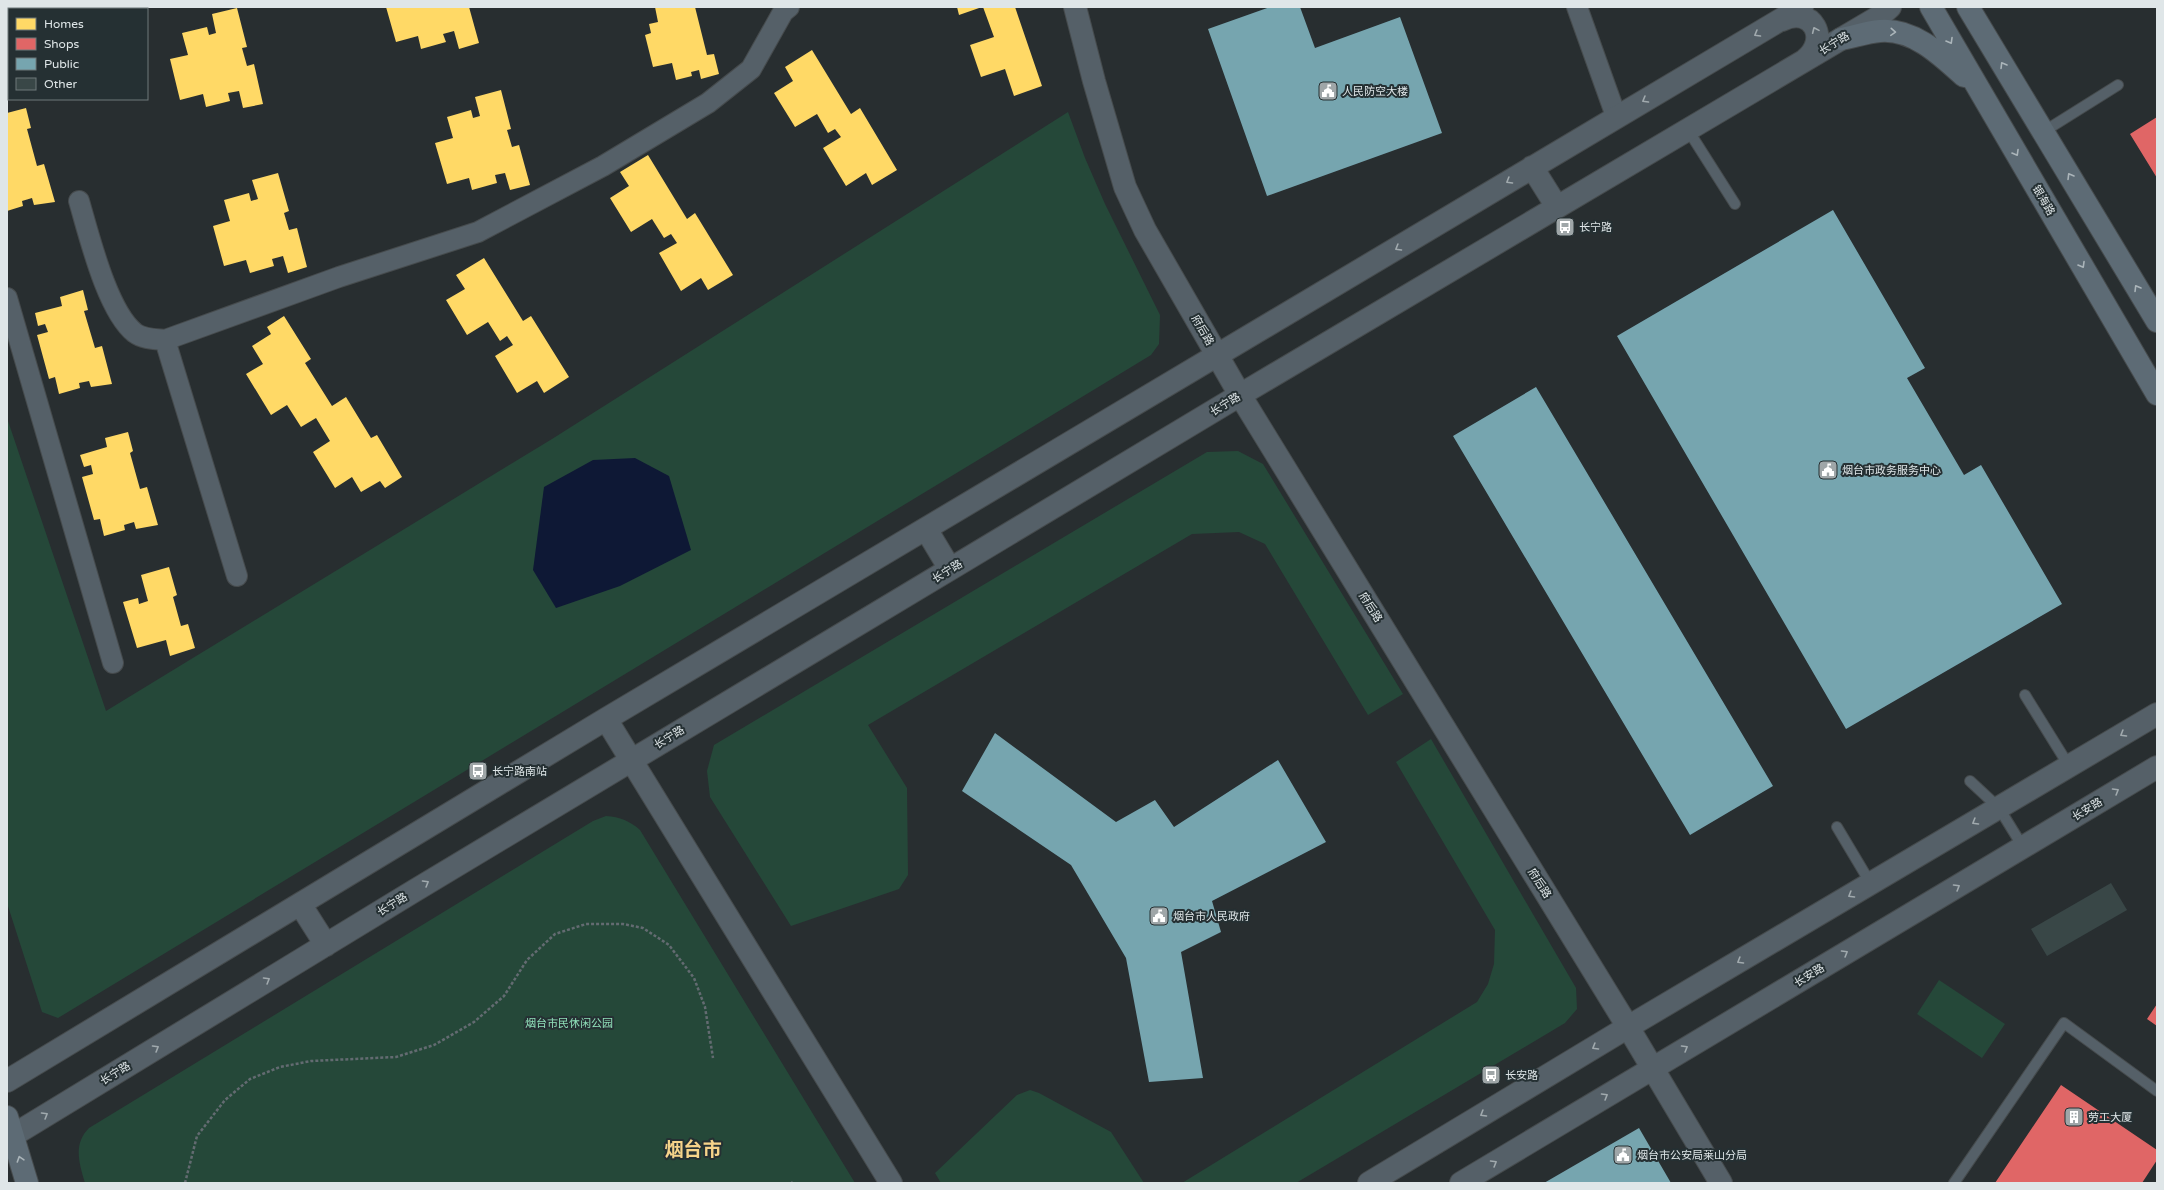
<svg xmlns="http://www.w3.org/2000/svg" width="2164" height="1190" viewBox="0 0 2164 1190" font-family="'Varela Round','Noto Sans SC',sans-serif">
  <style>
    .green { fill: #254839 }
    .water { fill: #0e1835 }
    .homes { fill: #ffd966 }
    .shops { fill: #e06666 }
    .public { fill: #76a5af }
    .building { fill: #394747 }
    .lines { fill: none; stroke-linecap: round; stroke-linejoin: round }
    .service-casing { stroke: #464b4d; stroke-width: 12 }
    .minor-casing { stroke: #464b4d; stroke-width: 22 }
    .tertiary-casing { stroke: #464b4d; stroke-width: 24 }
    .secondary-casing { stroke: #464b4d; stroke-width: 24 }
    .path { stroke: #636b71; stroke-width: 2.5; stroke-dasharray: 3 2; stroke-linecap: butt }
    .service { stroke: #556068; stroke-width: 10 }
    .minor { stroke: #556068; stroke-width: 20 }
    .tertiary { stroke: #556068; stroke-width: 22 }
    .secondary { stroke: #5d6b75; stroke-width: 22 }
    .oneway { stroke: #a1aaae }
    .oneway2 { stroke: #abb5ba }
    .labels { text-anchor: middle; stroke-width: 4; stroke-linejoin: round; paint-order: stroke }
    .street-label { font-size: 11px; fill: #dfe6e8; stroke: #253033 }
    .poi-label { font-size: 11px; fill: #dfe6e8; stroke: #253033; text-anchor: start }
    .park-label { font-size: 11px; fill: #90e0ba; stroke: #253033 }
    .town-label { font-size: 19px; font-weight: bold; fill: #f6d38a; stroke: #253033 }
  </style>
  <rect width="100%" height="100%" fill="#282e30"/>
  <path class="green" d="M1068,112L1085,158L1105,204L1160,315L1159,344L1151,355L58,1018L42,1012L7,903V418L106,711L552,439Z
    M1238,451L1263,464L1403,694L1368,715L1265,544L1239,532L1192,534L868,725L907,788L908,875L899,889L791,926L710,797L707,771L714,745L1207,452Z
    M1431,739L1576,988L1577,1009L1565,1023L1296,1183H1182L1477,1002L1488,984L1494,964L1495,930L1396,762Z
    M606,816C620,817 630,821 640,830L855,1183H85C79,1163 73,1144 89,1128L593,821Z
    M1939,980L2005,1024L1982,1058L1917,1014Z
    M1030,1090L1039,1093L1111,1132L1144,1183H941L935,1173L1017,1095Z"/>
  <path class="water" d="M635,458L669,476L691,550L620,586L556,608L533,570L544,487L593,460Z"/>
  <path class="homes" d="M386,7H469L479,43L459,49L454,31L443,34L446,42L421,49L418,36L396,42Z
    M655,7H695L707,55L714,54L719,74L701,79L699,70L691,72L692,76L676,80L672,63L653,67L645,35L651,33L649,24L658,22Z
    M957,7H982L959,15Z
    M983,7H1015L1042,86L1014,96L1005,69L981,77L970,45L994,37Z
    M237,8L247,47L242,48L247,66L254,64L263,104L243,108L239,91L228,93L230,101L206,107L203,94L180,100L170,59L188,55L182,33L207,27L209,35L216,33L212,14Z
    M7,39L9,44V67H7Z
    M812,50L851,114L860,108L897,170L872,185L866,173L846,186L823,148L841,137L835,129L828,133L817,114L795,127L774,93L793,81L785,67Z
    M501,90L511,129L507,130L512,147L519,145L530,185L510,190L505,173L495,175L497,183L472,190L469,178L447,184L435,143L453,138L447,117L471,110L473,118L480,116L475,97Z
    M26,108L31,128L27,129L37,166L44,164L55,202L34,205L32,198L22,201L23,206L7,211V113Z
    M648,155L687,219L695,213L733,275L708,290L701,278L681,291L659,253L677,243L671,234L664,238L652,219L631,232L610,198L629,186L620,172Z
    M278,173L289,211L284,213L289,230L297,228L307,267L288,273L283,256L272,259L274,266L250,273L246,260L224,266L213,226L230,221L224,200L249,193L251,201L258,199L252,180Z
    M484,258L523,321L531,316L569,377L544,393L537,381L517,393L495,356L513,345L507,336L500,341L488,322L467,335L446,300L465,289L456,275Z
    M83,290L88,310L84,311L95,348L102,346L112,384L91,387L89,381L79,383L80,388L59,394L55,377L49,379L37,335L48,332L45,324L38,326L35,313L62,306L60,297Z
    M284,316L311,359L305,363L332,406L346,397L371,438L377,435L402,477L385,488L380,481L361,492L352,477L335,488L313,452L330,441L316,418L301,427L287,405L271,415L246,374L263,364L252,346L271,334L267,327Z
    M128,432L133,451L130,453L140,489L147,487L158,525L136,529L134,522L124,525L125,530L104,536L100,519L94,520L82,477L93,474L91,465L84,467L80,455L107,447L105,438Z
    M169,567L177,595L173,597L181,626L188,624L195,648L170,656L166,640L137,648L123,602L138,598L139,604L148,601L141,575Z"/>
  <path class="shops" d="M2157,117V178L2130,134Z
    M2157,1004V1026L2147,1019Z
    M2061,1085L2157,1150V1160L2142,1183H1995Z"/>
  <path class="public" d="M1270,7H1300L1315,48L1400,17L1442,133L1267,196L1208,29Z
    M1833,210L1925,368L1907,378L1964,475L1981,465L2062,604L1846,729L1617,336Z
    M1536,387L1773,786L1690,835L1453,436Z
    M995,733L1116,822L1155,800L1174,827L1278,760L1326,842L1212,901L1221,932L1181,952L1203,1078L1149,1082L1126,958L1071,865L962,791Z
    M1639,1128L1671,1183H1544Z"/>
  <path class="building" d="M2111,883L2127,910L2047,956L2031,929Z"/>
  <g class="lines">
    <defs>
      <path id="service" d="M1688,130L1735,204
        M2043,132L2118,85
        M2025,695L2069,766
        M1970,781L1999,808L2023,847
        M1837,827L1871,884
        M1954,1183L2064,1023L2157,1091"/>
      <path id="minor" d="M1577,7L1616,116
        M79,201C89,235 107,311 135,333C143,339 155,339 165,340L237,576
        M7,298L113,663
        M165,340L339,277L478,232L603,166L708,103L751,69L783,12L789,7"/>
      <path id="tertiary" d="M1075,7L1094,81L1125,187L1145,230L1240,395L1628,1027L1721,1183
        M1782,20C1812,5 1831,39 1805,60
        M1532,167L1557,207
        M926,529L950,569
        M606,719L891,1183
        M300,904L326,945
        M7,1081L606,719L1802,7
        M7,1139L414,891L1240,395L1841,39L1880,16L1890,7
        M1369,1183L1628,1027L2157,714
        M1461,1183L2157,767"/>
      <path id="secondary" d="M1931,7L2157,394
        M1968,7L2157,321
        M1841,39C1853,37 1867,32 1880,31C1913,28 1941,55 1964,76
        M7,1117L27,1183"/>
    </defs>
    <use href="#service" class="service-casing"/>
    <use href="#minor" class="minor-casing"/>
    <use href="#tertiary" class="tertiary-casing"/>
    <use href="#secondary" class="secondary-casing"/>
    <path class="path" d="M791,1182L792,1183
      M185,1183L197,1136L225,1100L250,1079L280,1067L311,1061L396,1057L434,1045L474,1022L504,996L527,960L555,934L586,924H623L643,928L669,945L694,978L705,1007L713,1058"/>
    <use href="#service" class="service"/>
    <use href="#minor" class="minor"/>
    <use href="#tertiary" class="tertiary"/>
    <use href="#secondary" class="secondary"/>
  </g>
  <defs><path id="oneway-chevron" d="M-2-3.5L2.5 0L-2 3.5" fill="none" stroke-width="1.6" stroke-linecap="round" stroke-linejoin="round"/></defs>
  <g class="oneway">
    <use href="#oneway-chevron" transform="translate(1815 30) rotate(-114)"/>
    <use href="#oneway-chevron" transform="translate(1757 34) rotate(150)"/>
    <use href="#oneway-chevron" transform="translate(1645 100) rotate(150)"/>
    <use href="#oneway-chevron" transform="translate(1509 181) rotate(149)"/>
    <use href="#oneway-chevron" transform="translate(1398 248) rotate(149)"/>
    <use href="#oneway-chevron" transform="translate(2123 734) rotate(149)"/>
    <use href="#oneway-chevron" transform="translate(2116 791) rotate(-31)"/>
    <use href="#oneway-chevron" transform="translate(1975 822) rotate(149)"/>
    <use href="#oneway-chevron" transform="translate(426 883) rotate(-31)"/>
    <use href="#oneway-chevron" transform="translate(1957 887) rotate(-31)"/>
    <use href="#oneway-chevron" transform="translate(1851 895) rotate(149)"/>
    <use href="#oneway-chevron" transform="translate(1845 953) rotate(-31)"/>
    <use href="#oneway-chevron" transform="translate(1740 961) rotate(149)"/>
    <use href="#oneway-chevron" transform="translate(267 980) rotate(-31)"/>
    <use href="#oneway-chevron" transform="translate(1595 1047) rotate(149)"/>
    <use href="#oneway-chevron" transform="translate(156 1048) rotate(-31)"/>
    <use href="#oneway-chevron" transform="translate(1685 1048) rotate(-31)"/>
    <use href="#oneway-chevron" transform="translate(1605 1096) rotate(-31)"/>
    <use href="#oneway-chevron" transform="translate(1483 1114) rotate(149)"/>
    <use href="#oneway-chevron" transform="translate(45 1115) rotate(-31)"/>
    <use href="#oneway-chevron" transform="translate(1494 1163) rotate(-31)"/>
  </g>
  <g class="oneway2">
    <use href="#oneway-chevron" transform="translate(1893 32) rotate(4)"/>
    <use href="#oneway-chevron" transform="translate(1950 41) rotate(60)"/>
    <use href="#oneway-chevron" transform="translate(2003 65) rotate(-121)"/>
    <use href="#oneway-chevron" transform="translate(2016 153) rotate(60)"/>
    <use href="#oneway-chevron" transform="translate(2070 176) rotate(-121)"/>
    <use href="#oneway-chevron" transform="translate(2082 265) rotate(60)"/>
    <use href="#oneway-chevron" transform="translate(2137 288) rotate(-121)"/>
    <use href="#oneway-chevron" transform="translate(20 1159) rotate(-108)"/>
  </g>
  <defs>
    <symbol id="civic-square" viewBox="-11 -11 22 22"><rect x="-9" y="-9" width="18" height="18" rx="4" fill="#9fa6a8" stroke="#253033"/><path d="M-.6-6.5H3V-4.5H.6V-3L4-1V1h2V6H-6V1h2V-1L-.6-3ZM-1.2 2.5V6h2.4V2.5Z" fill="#fff"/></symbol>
    <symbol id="bus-square" viewBox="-11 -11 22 22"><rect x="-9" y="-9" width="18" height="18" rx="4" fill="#9fa6a8" stroke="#253033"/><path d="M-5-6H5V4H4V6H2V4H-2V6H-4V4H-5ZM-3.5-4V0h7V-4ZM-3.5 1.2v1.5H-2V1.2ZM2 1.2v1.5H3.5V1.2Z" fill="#fff"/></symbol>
    <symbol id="building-square" viewBox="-11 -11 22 22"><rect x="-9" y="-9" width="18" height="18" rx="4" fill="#9fa6a8" stroke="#253033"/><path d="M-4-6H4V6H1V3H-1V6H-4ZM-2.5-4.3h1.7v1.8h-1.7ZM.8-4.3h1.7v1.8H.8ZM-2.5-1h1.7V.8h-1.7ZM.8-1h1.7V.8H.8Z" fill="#fff"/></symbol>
  </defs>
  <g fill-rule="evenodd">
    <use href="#civic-square" x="1317" y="80" width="22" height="22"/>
    <use href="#bus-square" x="1554" y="216" width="22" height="22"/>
    <use href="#civic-square" x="1817" y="459" width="22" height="22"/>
    <use href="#bus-square" x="467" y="760" width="22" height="22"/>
    <use href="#civic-square" x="1148" y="905" width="22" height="22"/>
    <use href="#bus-square" x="1480" y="1064" width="22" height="22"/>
    <use href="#building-square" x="2063" y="1106" width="22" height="22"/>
    <use href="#civic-square" x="1612" y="1144" width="22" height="22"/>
  </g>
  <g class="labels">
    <g class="street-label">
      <text transform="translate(1834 43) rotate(-31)" y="4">长宁路</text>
      <text transform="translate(2044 200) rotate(60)" y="4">银海路</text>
      <text transform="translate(1203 330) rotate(60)" y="4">府后路</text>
      <text transform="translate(1225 404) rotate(-31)" y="4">长宁路</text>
      <text transform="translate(947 571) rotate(-31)" y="4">长宁路</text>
      <text transform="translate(1371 607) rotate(58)" y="4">府后路</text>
      <text transform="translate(669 737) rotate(-31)" y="4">长宁路</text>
      <text transform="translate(2087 809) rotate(-31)" y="4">长安路</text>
      <text transform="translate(1540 883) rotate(58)" y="4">府后路</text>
      <text transform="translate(392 904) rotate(-31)" y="4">长宁路</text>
      <text transform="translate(1809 975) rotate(-31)" y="4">长安路</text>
      <text transform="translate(115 1073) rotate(-31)" y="4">长宁路</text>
    </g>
    <g class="poi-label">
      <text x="1342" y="95">人民防空大楼</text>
      <text x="1579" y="231">长宁路</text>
      <text x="1842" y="474">烟台市政务服务中心</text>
      <text x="492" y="775">长宁路南站</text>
      <text x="1173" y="920">烟台市人民政府</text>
      <text x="1505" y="1079">长安路</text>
      <text x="2088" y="1121">劳工大厦</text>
      <text x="1637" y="1159">烟台市公安局莱山分局</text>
    </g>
    <g class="park-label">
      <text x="569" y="1027">烟台市民休闲公园</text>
    </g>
    <g class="town-label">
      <text x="693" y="1156">烟台市</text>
    </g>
  </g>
  <rect width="2164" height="1190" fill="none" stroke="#dfe6e8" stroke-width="16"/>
  <rect x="8" y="8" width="140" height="92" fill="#253033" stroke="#6f797b"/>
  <rect x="16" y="18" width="20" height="12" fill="#ffd966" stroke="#6f797b"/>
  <text x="44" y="28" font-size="12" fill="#dfe6e8">Homes</text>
  <rect x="16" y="38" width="20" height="12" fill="#e06666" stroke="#6f797b"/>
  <text x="44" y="48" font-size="12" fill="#dfe6e8">Shops</text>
  <rect x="16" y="58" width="20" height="12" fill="#76a5af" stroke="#6f797b"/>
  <text x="44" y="68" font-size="12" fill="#dfe6e8">Public</text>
  <rect x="16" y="78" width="20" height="12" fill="#394747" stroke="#6f797b"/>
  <text x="44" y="88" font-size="12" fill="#dfe6e8">Other</text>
</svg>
